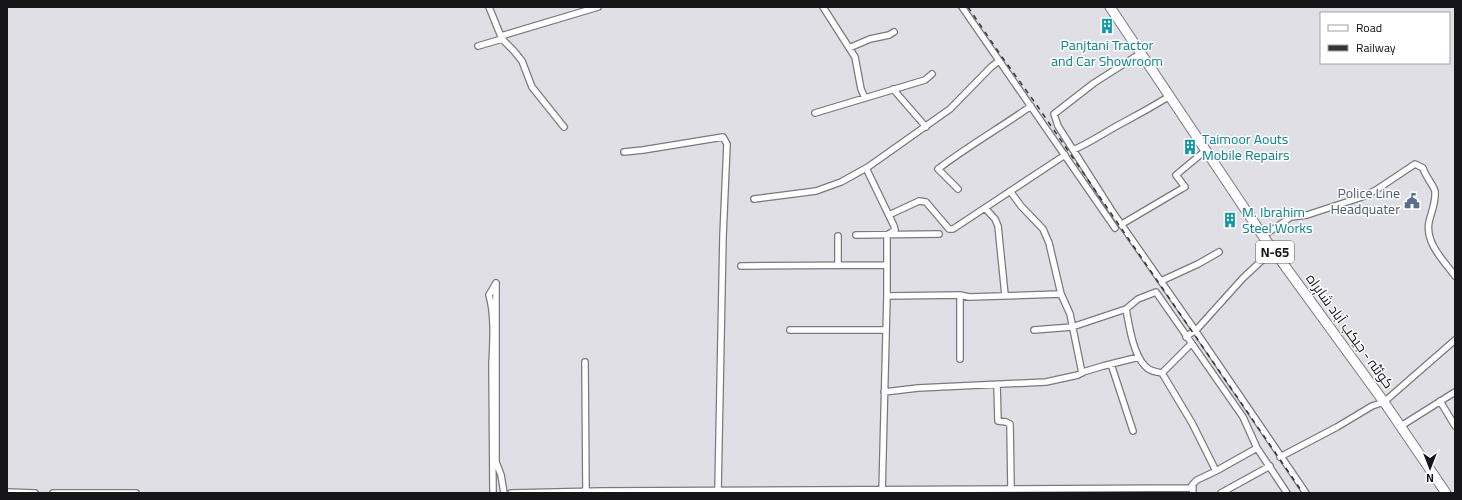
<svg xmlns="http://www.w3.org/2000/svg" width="1462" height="500" viewBox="0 0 1462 500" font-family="Georgia,Cairo,serif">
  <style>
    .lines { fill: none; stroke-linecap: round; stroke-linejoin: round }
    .minor-casing { stroke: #79797e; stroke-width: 8 }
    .trunk-casing { stroke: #79797e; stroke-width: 11 }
    .minor { stroke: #fff; stroke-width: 5.5 }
    .trunk { stroke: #fff; stroke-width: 9 }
    .rail { stroke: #343336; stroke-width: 1.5; stroke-dasharray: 5 5; stroke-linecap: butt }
    .labels { text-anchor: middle; stroke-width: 3; stroke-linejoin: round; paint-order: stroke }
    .shield { fill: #fff; stroke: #5c5c5d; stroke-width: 1 }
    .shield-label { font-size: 13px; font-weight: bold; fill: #161618 }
    .culture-label { font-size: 14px; fill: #0d838f; stroke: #fff; text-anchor: start }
    .service-label { font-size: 14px; fill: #4e5e75; stroke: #fff; text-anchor: end }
    .street-label { font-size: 14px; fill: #161618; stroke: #fff }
  </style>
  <rect width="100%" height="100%" fill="#e0dfe5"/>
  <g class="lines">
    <defs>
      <path id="minor" d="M823,7L855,57L861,89L865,98
        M962,7L1115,228
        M501,36L598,7
        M502,39L514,51L522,61L532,87L564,127
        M478,46L502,39L489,7
        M849,48L870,39L889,35L894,32
        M1141,53L1094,83L1054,114L1058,126L1112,211L1195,330L1306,493
        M893,89L926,127
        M815,113L925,80L932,74
        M1073,150C1092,142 1108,130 1126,121C1141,113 1155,105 1170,96
        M624,152L643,150L723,137L727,144L723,236L718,491
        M866,168L894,226L895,230L887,235V296
        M958,189L938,169C968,146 1000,128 1031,106
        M1010,191L1021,206L1043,229L1049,243L1061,294L1070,314L1082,373
        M754,199L816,191L841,182L868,167L950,109L991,67L999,61
        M985,208L995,219L998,226L1005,295
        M889,215L919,201L926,202L949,229H953L1065,155
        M1122,224L1183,188L1185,187L1176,175L1206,150
        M856,235L939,234
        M838,236V266
        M1263,236L1291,217L1307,215L1362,197L1376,190L1415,164L1423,168C1425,176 1435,187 1435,192C1436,202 1431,213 1429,222C1425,243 1444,261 1455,276
        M741,266L887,265
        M1161,281L1198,264L1219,252
        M496,284V462L501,475L504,493
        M1126,309C1129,325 1133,354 1145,366C1149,371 1156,372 1162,373
        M790,330H886
        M1034,330L1072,327L1126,309L1138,299L1156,292L1243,417L1257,448L1287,493
        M1186,337L1198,328L1243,278L1273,250
        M1191,344L1162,373L1192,423L1216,471
        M960,359V295
        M585,362L586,491
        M1111,364L1133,431
        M997,385L998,421L1006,422L1010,424L1011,488
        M884,392L918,388L1046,382L1078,375L1083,372L1103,366L1139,357
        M1440,401L1455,426
        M1401,426L1455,392
        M1280,457L1337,427L1372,406L1384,402L1455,340
        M7,492L35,493
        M53,493H136
        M493,493L492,364C493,343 495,315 489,295L496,283
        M511,493L602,491L1193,488
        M882,493L887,296L960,295L969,297L1061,294
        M1193,493L1192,485L1197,480L1216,471L1257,448
        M1221,493L1270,466"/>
      <path id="trunk" d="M1110,7L1263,236L1384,402L1446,493"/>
    </defs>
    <use href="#minor" class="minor-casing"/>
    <use href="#trunk" class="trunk-casing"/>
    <use href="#minor" class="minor"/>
    <use href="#trunk" class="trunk"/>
    <path class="rail" d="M968,7L1002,57L1036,104L1303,493"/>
  </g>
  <defs>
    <symbol id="building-bare" viewBox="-9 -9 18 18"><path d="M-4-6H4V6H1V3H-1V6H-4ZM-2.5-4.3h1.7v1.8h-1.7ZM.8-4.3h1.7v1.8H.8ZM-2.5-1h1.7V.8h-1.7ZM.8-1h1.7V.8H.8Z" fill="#0f9aa8" stroke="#fff" stroke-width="2.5" paint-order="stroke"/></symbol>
    <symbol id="civic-bare" viewBox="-9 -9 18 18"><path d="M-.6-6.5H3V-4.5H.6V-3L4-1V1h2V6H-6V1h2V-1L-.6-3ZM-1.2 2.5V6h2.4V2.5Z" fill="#5c6f8a" stroke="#fff" stroke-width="2.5" paint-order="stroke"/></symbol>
  </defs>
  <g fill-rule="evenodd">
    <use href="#building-bare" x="1096" y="15" width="22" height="22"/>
    <use href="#building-bare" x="1179" y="136" width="22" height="22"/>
    <use href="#civic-bare" x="1401" y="190" width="22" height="22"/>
    <use href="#building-bare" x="1219" y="209" width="22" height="22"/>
  </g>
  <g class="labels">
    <rect class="shield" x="1256" y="241" width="38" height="22" rx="3"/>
    <g class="shield-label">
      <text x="1275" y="257">N-65</text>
    </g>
    <g class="culture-label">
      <text x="1107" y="50" text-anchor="middle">Panjtani Tractor<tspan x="1107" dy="16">and Car Showroom</tspan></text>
      <text x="1202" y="144">Taimoor Aouts<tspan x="1202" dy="16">Mobile Repairs</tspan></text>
      <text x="1242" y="217">M. Ibrahim<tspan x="1242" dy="16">Steel Works</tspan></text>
    </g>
    <g class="service-label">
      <text x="1400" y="198">Police Line<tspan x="1400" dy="16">Headquater</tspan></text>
    </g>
    <g class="street-label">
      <text transform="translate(1350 331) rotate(54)" y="5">کوئٹہ - جیکب آباد شاہراہ</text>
    </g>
  </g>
  <rect width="1462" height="500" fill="none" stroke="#161618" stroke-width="16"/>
  <rect x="1320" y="12" width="130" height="52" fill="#ffffff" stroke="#a2a2a3"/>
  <rect x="1328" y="25" width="20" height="6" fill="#ffffff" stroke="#a2a2a3"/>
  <text x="1356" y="32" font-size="12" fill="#161618">Road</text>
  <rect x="1328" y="45" width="20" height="6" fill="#343336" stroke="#a2a2a3"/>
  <text x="1356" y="52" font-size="12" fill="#161618">Railway</text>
  <g transform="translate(1430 468) rotate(180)" stroke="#ffffff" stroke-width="3" paint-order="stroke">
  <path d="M0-3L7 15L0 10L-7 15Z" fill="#161618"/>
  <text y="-6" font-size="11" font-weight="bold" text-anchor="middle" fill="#161618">N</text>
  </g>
</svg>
